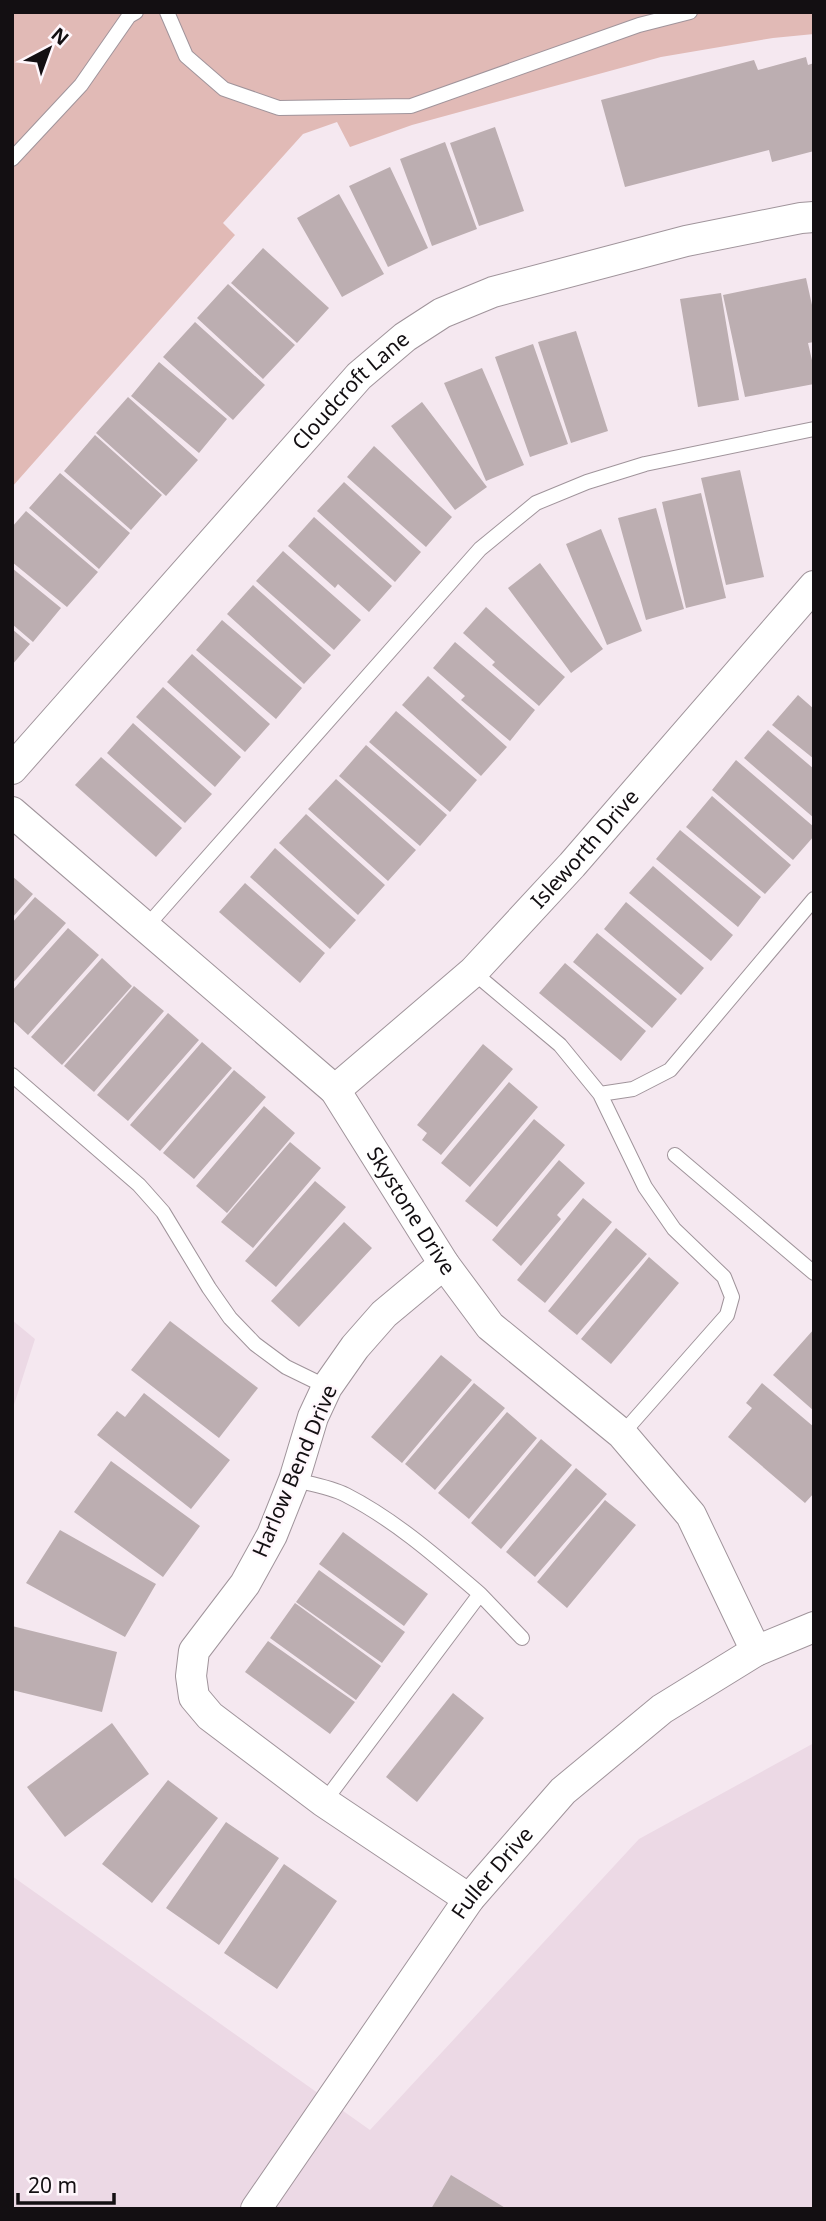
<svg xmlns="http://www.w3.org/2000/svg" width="826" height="2221" viewBox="0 0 826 2221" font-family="'Noto Sans',sans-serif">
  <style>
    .built { fill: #ecd9e5 }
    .green { fill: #e1bab6 }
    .building { fill: #bcaeb1 }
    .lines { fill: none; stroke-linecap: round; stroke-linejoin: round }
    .lane-casing { stroke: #a0949b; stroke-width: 16 }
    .street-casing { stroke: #a0949b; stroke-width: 32 }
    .lane { stroke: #fff; stroke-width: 14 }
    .street { stroke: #fff; stroke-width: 30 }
    .labels { text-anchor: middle; stroke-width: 5; stroke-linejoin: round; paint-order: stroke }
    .street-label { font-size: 21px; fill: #130f12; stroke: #fff7fc }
  </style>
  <rect width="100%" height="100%" fill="#f5e8f0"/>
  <path class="built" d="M12,1320L35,1339L12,1411Z
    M814,1743V2209H12V1876L370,2130L639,1839Z"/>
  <path class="green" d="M12,12H814V34L773,38L661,57L412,125L350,147L337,122L303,134L223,223L235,235L12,487Z"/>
  <path class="building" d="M806,57L808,65L814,63V151L772,162L769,150L625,187L601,100L754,60L758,70Z
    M495,127L524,211L479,226L450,143Z
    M445,142L477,229L432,246L400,159Z
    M390,167L428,248L388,267L349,186Z
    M339,194L384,274L342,297L297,218Z
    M263,248L329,308L297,343L231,283Z
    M806,278L814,314V342L808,343L814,369V384L745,397L723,295Z
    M228,284L295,345L263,379L197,318Z
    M721,293L739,400L698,407L680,299Z
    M195,322L265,385L233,420L163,357Z
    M576,331L608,431L571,443L538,342Z
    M533,344L568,444L530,457L495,357Z
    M159,362L227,419L199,453L131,396Z
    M482,368L524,465L486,481L444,383Z
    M128,397L198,460L166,496L96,433Z
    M422,402L487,487L455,510L391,426Z
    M95,435L162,495L131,530L64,471Z
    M374,446L452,517L426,547L347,477Z
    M740,470L764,577L726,585L701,478Z
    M60,473L130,533L99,569L29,508Z
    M344,482L421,552L395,582L317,511Z
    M701,493L726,598L686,608L662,502Z
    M656,508L684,609L646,620L618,518Z
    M26,511L98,572L67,607L12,562V527Z
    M314,517L392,586L369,612L338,584L335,588L288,546Z
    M601,529L642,631L607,645L566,544Z
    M283,551L361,620L334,650L256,581Z
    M540,563L603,649L571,673L508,588Z
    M12,568L61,608L33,642L12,624Z
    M253,585L331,655L304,684L227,614Z
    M486,607L565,677L539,706L492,665L495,662L463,633Z
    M222,620L302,688L276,719L196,650Z
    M12,629L30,644L12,665Z
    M455,642L535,710L510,741L461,700L465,696L433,668Z
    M192,654L270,724L245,752L167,682Z
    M428,676L507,747L481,776L402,705Z
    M163,687L241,757L215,787L136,717Z
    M798,695L814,709V759L772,725Z
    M396,711L477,780L450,812L369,742Z
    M133,723L212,794L185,823L107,753Z
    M768,730L814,769V818L744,758Z
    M366,745L447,815L420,846L339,776Z
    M101,757L182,828L156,857L75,785Z
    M736,760L814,827V836L793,860L712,790Z
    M336,779L416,850L388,881L308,809Z
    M712,796L791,865L765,894L686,827Z
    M306,814L385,885L358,915L279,843Z
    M680,830L761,897L738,927L656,859Z
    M275,848L356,920L330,949L250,877Z
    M653,866L733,935L711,961L629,893Z
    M12,876L33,894L12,918Z
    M245,883L325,953L300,983L219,912Z
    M35,897L66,923L12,984V923Z
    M626,902L704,968L681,995L604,929Z
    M68,928L99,955L28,1035L12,1020V991Z
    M597,933L677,999L652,1028L573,962Z
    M102,958L132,986L62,1065L31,1037Z
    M565,963L646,1031L621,1061L539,993Z
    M134,986L164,1011L94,1092L64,1066Z
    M168,1013L199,1040L128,1121L97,1095Z
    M202,1042L232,1068L160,1151L130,1125Z
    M483,1044L513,1069L441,1155L422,1140L427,1133L417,1125Z
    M234,1070L266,1097L194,1179L163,1153Z
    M509,1082L538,1107L470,1187L441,1163Z
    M264,1106L295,1133L227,1213L196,1186Z
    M534,1119L565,1145L497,1227L465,1201Z
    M290,1142L321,1168L253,1248L221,1222Z
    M559,1160L585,1183L557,1215L561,1219L521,1266L492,1240Z
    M315,1181L346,1207L276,1287L245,1261Z
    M583,1198L612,1222L545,1303L517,1280Z
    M344,1222L372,1248L299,1327L271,1301Z
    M616,1228L647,1254L577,1335L548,1311Z
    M649,1257L679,1283L611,1364L581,1339Z
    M170,1321L258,1388L219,1438L131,1370Z
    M814,1329V1411L773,1375Z
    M441,1355L472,1380L402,1463L371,1437Z
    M474,1383L505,1408L435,1490L405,1464Z
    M762,1383L814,1427V1493L805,1503L728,1437L752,1408L746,1403Z
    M144,1393L230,1460L191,1509L97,1435L117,1411L125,1417Z
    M507,1412L537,1438L469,1519L438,1493Z
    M541,1439L572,1465L501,1549L471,1523Z
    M111,1461L200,1526L163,1577L74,1512Z
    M576,1468L607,1494L535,1577L506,1552Z
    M605,1500L636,1525L567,1608L537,1582Z
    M60,1530L156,1584L125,1637L26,1583Z
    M343,1532L428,1594L404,1626L319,1564Z
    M319,1570L405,1632L382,1663L296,1602Z
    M295,1603L381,1666L356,1700L270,1638Z
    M12,1626L117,1652L102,1712L12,1690Z
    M268,1641L355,1702L330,1734L245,1672Z
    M453,1693L484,1718L417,1802L386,1777Z
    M112,1723L149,1774L65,1837L27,1787Z
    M168,1780L218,1818L152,1903L102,1864Z
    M226,1822L279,1858L219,1945L166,1908Z
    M284,1864L337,1901L277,1989L224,1953Z
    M451,2175L507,2209H431Z"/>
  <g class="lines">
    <defs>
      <path id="lane" d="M167,12L186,56L224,89L279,108L411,106L639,25L690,12
        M12,159L81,85L129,16L136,12
        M146,927L480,549L536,503L587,482L645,464L814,429
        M473,972L560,1045L600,1094L645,1187L674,1229L724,1277L732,1297L727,1315L622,1434
        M12,1075L139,1185L163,1212L209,1288L230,1318L255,1344L286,1367L327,1387
        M600,1094L633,1089L670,1070L814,899
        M675,1155L814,1273
        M294,1480C311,1484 331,1487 346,1495C395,1520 438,1558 480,1594L324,1802
        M480,1594L522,1638"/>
      <g id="street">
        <path id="s1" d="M12,769L359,376L405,337L442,313L493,292L686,241L801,218L814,217"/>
        <path id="s2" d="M12,812L335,1090L444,1264L490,1326L622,1434L691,1515L756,1651"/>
        <path id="s3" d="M335,1090L473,972L572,865L814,586"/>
        <path d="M444,1264L384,1314L355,1347L327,1387L313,1417L294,1480L272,1535L245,1584L194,1651L191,1676L194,1697L210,1716L324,1802L469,1899"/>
        <path id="s4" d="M256,2209L469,1899L563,1791L662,1709L756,1651L814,1627"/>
      </g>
    </defs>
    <use href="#lane" class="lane-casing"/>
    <use href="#street" class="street-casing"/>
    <use href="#lane" class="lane"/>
    <use href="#street" class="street"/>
  </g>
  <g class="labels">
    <g class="street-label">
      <text dy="7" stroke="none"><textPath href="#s1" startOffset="508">Cloudcroft Lane</textPath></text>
      <text dy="7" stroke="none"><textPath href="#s3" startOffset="348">Isleworth Drive</textPath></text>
      <text dy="7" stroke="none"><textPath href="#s2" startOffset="569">Skystone Drive</textPath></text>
      <text transform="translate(295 1471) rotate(-67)" y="7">Harlow Bend Drive</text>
      <text dy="7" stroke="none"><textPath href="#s4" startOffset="411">Fuller Drive</textPath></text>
    </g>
  </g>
  <rect width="826" height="2221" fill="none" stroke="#130f12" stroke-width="28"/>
  <g transform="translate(49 49) rotate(41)" stroke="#fff7fc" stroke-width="5" paint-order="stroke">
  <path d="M0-5L12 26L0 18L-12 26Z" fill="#130f12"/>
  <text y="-10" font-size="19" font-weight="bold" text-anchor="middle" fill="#130f12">N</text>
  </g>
  <path d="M18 2193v10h96v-10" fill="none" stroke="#130f12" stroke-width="3.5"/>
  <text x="28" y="2193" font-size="21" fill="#130f12" stroke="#fff7fc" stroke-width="5" paint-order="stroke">20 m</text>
</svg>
